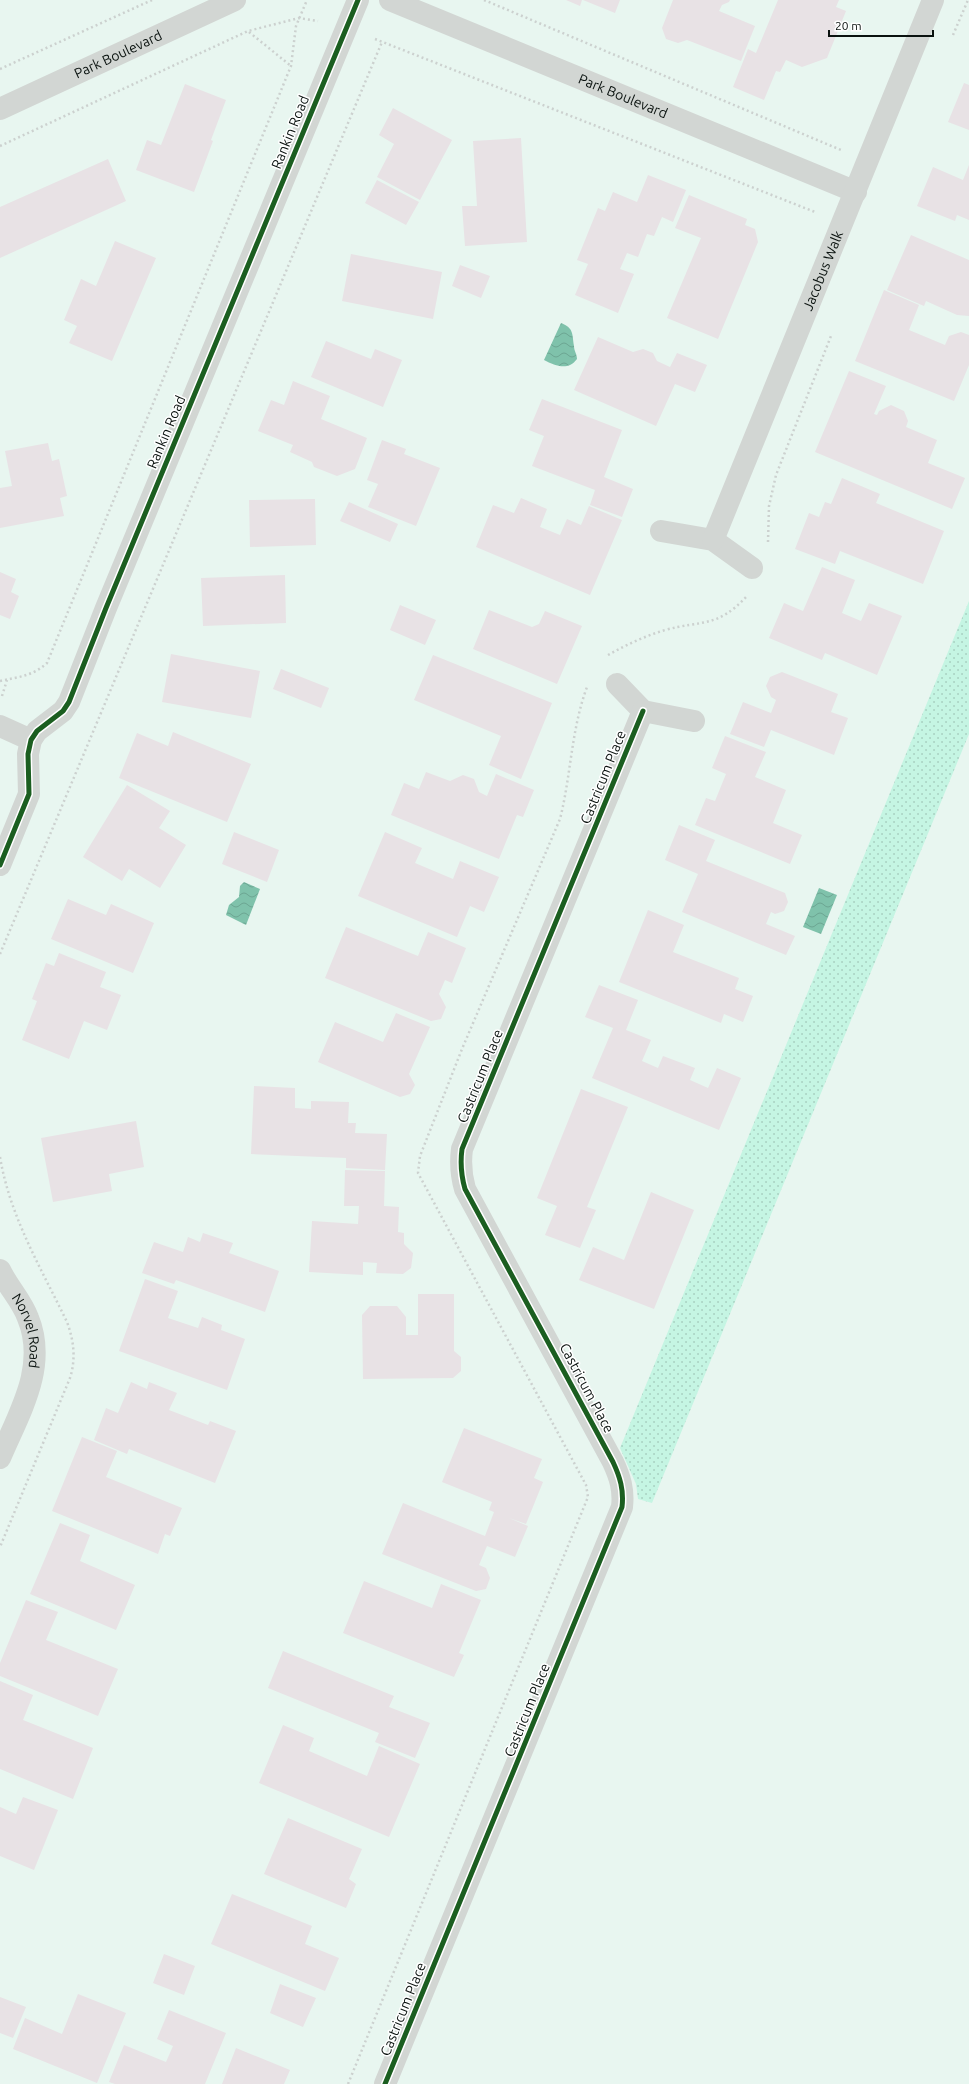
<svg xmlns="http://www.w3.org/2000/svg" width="969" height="2084" viewBox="0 0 969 2084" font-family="Ubuntu,sans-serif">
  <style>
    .park { fill: url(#park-dots) }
    .water { fill: url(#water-waves) }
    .building { fill: #e8e2e5 }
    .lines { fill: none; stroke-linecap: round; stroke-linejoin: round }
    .path { stroke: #ccd1cf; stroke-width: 2.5; stroke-dasharray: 2 3; stroke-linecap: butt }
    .minor { stroke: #d2d6d3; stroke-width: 22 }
    .cycleway-casing { stroke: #fff; stroke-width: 8 }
    .cycleway { stroke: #1b5e20; stroke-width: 5 }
    .labels { text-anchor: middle; stroke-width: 3; stroke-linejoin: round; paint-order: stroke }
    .street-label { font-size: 14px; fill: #0a120f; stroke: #fff }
  </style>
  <defs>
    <pattern id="park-dots" width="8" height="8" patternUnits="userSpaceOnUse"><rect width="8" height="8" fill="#c5f5e3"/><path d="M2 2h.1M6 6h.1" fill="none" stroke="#a8d1c2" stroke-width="1.8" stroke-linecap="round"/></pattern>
    <pattern id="water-waves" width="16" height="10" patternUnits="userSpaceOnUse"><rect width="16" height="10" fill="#7fc2ab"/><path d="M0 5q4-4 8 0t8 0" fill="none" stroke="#6ca692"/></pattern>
  </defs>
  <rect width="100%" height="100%" fill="#e8f6f0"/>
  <path class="park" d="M969,601V734L652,1503L638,1499L636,1484L620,1448Z"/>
  <path class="water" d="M561,323C574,328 572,334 574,346C574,351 577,354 577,359C568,371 556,366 544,360Z
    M244,882L260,889L246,925L226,915L229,905L239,897L240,886Z
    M819,888L837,895L821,934L803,927Z"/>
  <path class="building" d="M566,0H582L580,6Z
    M583,0H620L615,13Z
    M673,0H730L729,2L722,5L719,11L755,26L741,61L687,40L678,43L666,39L662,28Z
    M778,0H839L836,7L846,11L827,58L802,67L786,60L780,72L776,71L764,100L733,87L748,49L756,53Z
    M964,83L969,85V130L948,122Z
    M185,84L226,100L211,140L213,141L194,192L136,170L147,140L161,145Z
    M393,108L452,140L420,200L377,177L394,144L379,135Z
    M521,138L527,242L465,246L462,206H477L473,141Z
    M108,159L126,201L0,258V207Z
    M969,165V220L957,215L955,221L917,206L933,167L963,180Z
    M648,175L686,190L673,222L662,217L654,236L647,234L638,257L627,253L620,269L634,274L618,313L575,295L588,264L577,260L598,208L605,211L613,192L637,202Z
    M377,180L419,202L406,225L365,203Z
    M689,195L747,219L745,225L755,229L758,242L718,339L667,318L701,238L675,228Z
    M911,235L969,260V316L957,315L926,301L924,306L887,290Z
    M115,241L156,258L112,361L69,343L77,326L64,320L81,279L96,286Z
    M351,254L442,272L433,319L342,301Z
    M460,265L490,276L481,298L452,286Z
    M884,290L919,305L909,330L945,345L949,336L961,332L969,335V365L954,401L855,361Z
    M598,337L633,352L643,349L653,353L657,361L670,367L677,353L707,365L695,392L675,384L656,426L574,390Z
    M326,341L371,359L375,349L402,360L383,407L311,377Z
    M849,371L886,386L874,414L877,415L879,411L891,405L904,411L908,421L906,427L937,440L928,463L965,478L952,509L815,452Z
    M293,381L330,396L321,419L367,438L355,469L337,476L314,467L312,462L290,452L293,445L258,431L271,400L284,405Z
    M542,399L622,430L604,477L633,489L622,517L590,505L595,490L532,466L544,436L529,430Z
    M382,440L406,449L404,454L440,468L416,526L368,507L378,484L367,480Z
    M48,443L52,461L59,459L67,496L60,498L64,516L0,528V488L12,486L5,451Z
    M842,478L880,494L876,503L944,531L923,584L840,551L835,564L795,549L809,513L819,517L825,502L831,504Z
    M521,498L547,509L540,527L560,535L567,519L581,525L589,506L622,520L590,595L476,547L493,505L514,513Z
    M315,499L316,545L250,547L249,500Z
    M349,502L398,524L390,542L340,521Z
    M822,567L855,580L842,613L861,621L869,603L902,616L877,675L825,653L822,660L769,638L784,603L803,611Z
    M0,572L16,579L11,592L19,596L10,619L0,615Z
    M285,575L286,623L203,626L201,578Z
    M400,605L436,620L425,645L390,630Z
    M489,610L532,627L539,624L545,611L582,626L557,684L473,649Z
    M171,654L260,671L251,718L162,702Z
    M433,655L552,703L521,779L489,765L501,736L414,700Z
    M281,669L329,688L321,708L273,689Z
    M782,672L838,694L831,712L848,718L834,755L771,730L764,747L730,734L743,702L771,713L776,700L771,697L766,686L770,677Z
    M173,732L251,764L227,822L119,778L137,733L168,746Z
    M725,736L766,752L755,777L786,790L773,823L802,835L790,864L695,825L706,798L715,801L726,774L712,768Z
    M426,772L450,781L463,775L474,779L479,792L487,796L496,774L534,790L523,817L517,815L499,859L391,815L404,783L419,789Z
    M127,785L170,811L159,828L186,845L160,888L129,869L122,881L83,857Z
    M679,825L715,840L706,861L785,893L788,902L784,911L775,914L771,912L766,924L795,936L786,955L682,912L698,874L665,860Z
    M234,832L279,850L267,882L222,864Z
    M385,832L422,848L415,863L453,879L460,861L499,877L484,912L470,906L457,937L358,896Z
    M68,899L106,915L111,904L154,923L133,973L51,939Z
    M648,910L684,925L673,952L739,978L735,989L753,996L743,1022L724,1014L721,1023L619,982Z
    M346,927L418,956L428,932L466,948L452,983L445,980L439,994L446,1007L441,1019L431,1021L325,978Z
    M59,953L106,972L100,987L121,995L107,1030L84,1021L69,1059L22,1040L37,1001L32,999L46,963L54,966Z
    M599,985L638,1000L626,1030L651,1040L642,1061L658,1068L663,1056L695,1068L690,1080L708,1088L717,1068L741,1078L719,1130L592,1078L613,1028L585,1017Z
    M396,1013L430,1027L409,1074L415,1085L410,1094L400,1097L318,1062L335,1022L383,1042Z
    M254,1086L295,1088V1108L311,1109V1101L349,1102L348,1123H356L355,1133L387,1134L385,1170L346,1168V1158L251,1154Z
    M581,1089L628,1107L587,1207L596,1210L580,1248L545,1235L557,1206L537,1198Z
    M136,1121L144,1167L109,1174L112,1191L53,1202L41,1138Z
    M345,1170L385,1171L384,1206L399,1207L398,1232L404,1233V1244L413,1253L411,1268L403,1274L376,1273L377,1263L363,1262V1275L309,1272L312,1221L358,1224L359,1206H344Z
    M651,1192L694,1210L654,1309L579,1280L593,1247L624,1260Z
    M203,1233L233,1243L229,1253L279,1271L265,1312L176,1280L174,1284L142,1273L154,1242L183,1252L188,1237L200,1242Z
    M145,1279L178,1291L168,1318L198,1328L202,1317L222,1325L221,1330L245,1339L227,1390L119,1351Z
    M418,1294H454V1351L461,1357V1371L453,1378L363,1379L362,1315L370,1306H397L406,1317V1335H418Z
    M131,1382L147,1389L149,1382L177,1393L169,1410L208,1425L210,1421L236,1431L215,1483L129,1449L127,1454L94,1440L106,1408L118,1413Z
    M464,1428L542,1459L534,1478L543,1482L526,1524L509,1518L528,1526L515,1557L487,1546L479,1565L486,1568L490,1578L486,1589L476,1591L382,1554L403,1503L485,1536L494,1512L489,1510L492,1502L442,1482Z
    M82,1437L117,1451L106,1477L182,1508L170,1536L165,1534L158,1554L52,1511Z
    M60,1523L90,1535L80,1561L135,1585L116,1630L30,1594Z
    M364,1581L432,1608L441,1584L481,1600L459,1653L464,1655L454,1677L343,1633Z
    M26,1600L58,1612L46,1640L118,1669L98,1716L0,1676V1663Z
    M283,1651L394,1696L389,1707L430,1723L415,1758L375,1742L379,1733L268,1688Z
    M0,1681L33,1695L23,1720L93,1748L73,1799L0,1769Z
    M283,1725L314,1738L309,1751L367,1776L379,1746L420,1764L389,1837L259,1783Z
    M23,1797L58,1810L34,1870L0,1856V1807L16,1814Z
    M288,1818L362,1849L349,1879L356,1884L346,1908L264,1874Z
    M232,1894L312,1926L305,1944L339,1958L325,1991L211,1944Z
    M164,1954L195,1966L184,1995L153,1983Z
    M280,1984L316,1998L303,2027L270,2013Z
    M78,1994L126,2013L97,2083L13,2049L25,2018L62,2034Z
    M0,1997L26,2007L13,2038L0,2033Z
    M169,2010L226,2033L205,2084H115L109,2082L124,2045L166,2062L173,2046L157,2039Z
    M236,2048L290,2070L284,2084H222Z"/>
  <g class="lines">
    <path class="path" d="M484,0L841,150
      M249,32L291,66
      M953,35L968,0
      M375,39L815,212
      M0,69L152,0
      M0,146L248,31L299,18L318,21
      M768,542L769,506L776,475L831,336
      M608,655C626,645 645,636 665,630C702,620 717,628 746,597
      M0,681C18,677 33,676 47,663L291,66L296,26L307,0
      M2,696L7,680
      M0,954L382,42
      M0,1157C10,1217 41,1268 67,1322C74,1341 76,1359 70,1378L0,1547
      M348,2084L588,1497L586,1485L418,1173L420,1156L462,1049L560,819C571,776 571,730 587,687"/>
    <g class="minor">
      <path id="s1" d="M390,0L856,192"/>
      <path id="s2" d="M0,109L235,0"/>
      <path d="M661,531L713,540L752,568"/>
      <path id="s3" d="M713,540L933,0"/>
      <path d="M617,684L643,711L694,721"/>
      <path d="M0,726L31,740"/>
      <path d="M0,865L29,794L28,754L31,740L37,731L63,711L69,702L106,608L358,0"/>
      <path id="s4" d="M0,1270C8,1287 22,1301 28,1318C48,1367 19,1413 0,1458"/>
      <path d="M385,2084L622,1507C624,1490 620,1477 613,1462L465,1189C461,1175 460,1164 462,1149L643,711"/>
    </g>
    <defs>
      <path id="cycleway" d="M0,865L29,794L28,754L31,740L37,731L63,711L69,702L106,608L358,0
        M385,2084L622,1507C624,1490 620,1477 613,1462L465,1189C461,1175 460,1164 462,1149L643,711"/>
    </defs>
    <use href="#cycleway" class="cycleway-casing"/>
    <use href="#cycleway" class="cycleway"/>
  </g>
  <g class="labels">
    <g class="street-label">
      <text dy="5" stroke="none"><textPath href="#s2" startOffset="130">Park Boulevard</textPath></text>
      <text dy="5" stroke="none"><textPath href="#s1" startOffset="252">Park Boulevard</textPath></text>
      <text transform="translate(290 132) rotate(-68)" y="5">Rankin Road</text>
      <text dy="5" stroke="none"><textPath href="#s3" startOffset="291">Jacobus Walk</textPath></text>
      <text transform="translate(166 432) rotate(-67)" y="5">Rankin Road</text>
      <text transform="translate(603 777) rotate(-68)" y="5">Castricum Place</text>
      <text transform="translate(480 1076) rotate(-68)" y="5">Castricum Place</text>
      <text dy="5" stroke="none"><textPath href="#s4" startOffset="68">Norvel Road</textPath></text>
      <text transform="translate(587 1388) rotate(62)" y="5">Castricum Place</text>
      <text transform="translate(527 1710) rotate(-68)" y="5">Castricum Place</text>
      <text transform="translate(403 2009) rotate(-68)" y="5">Castricum Place</text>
    </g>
  </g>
  <path d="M829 30v6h104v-6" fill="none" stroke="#0a120f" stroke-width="2"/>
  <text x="835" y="30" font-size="12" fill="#0a120f" stroke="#ffffff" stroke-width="3" paint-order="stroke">20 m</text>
</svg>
